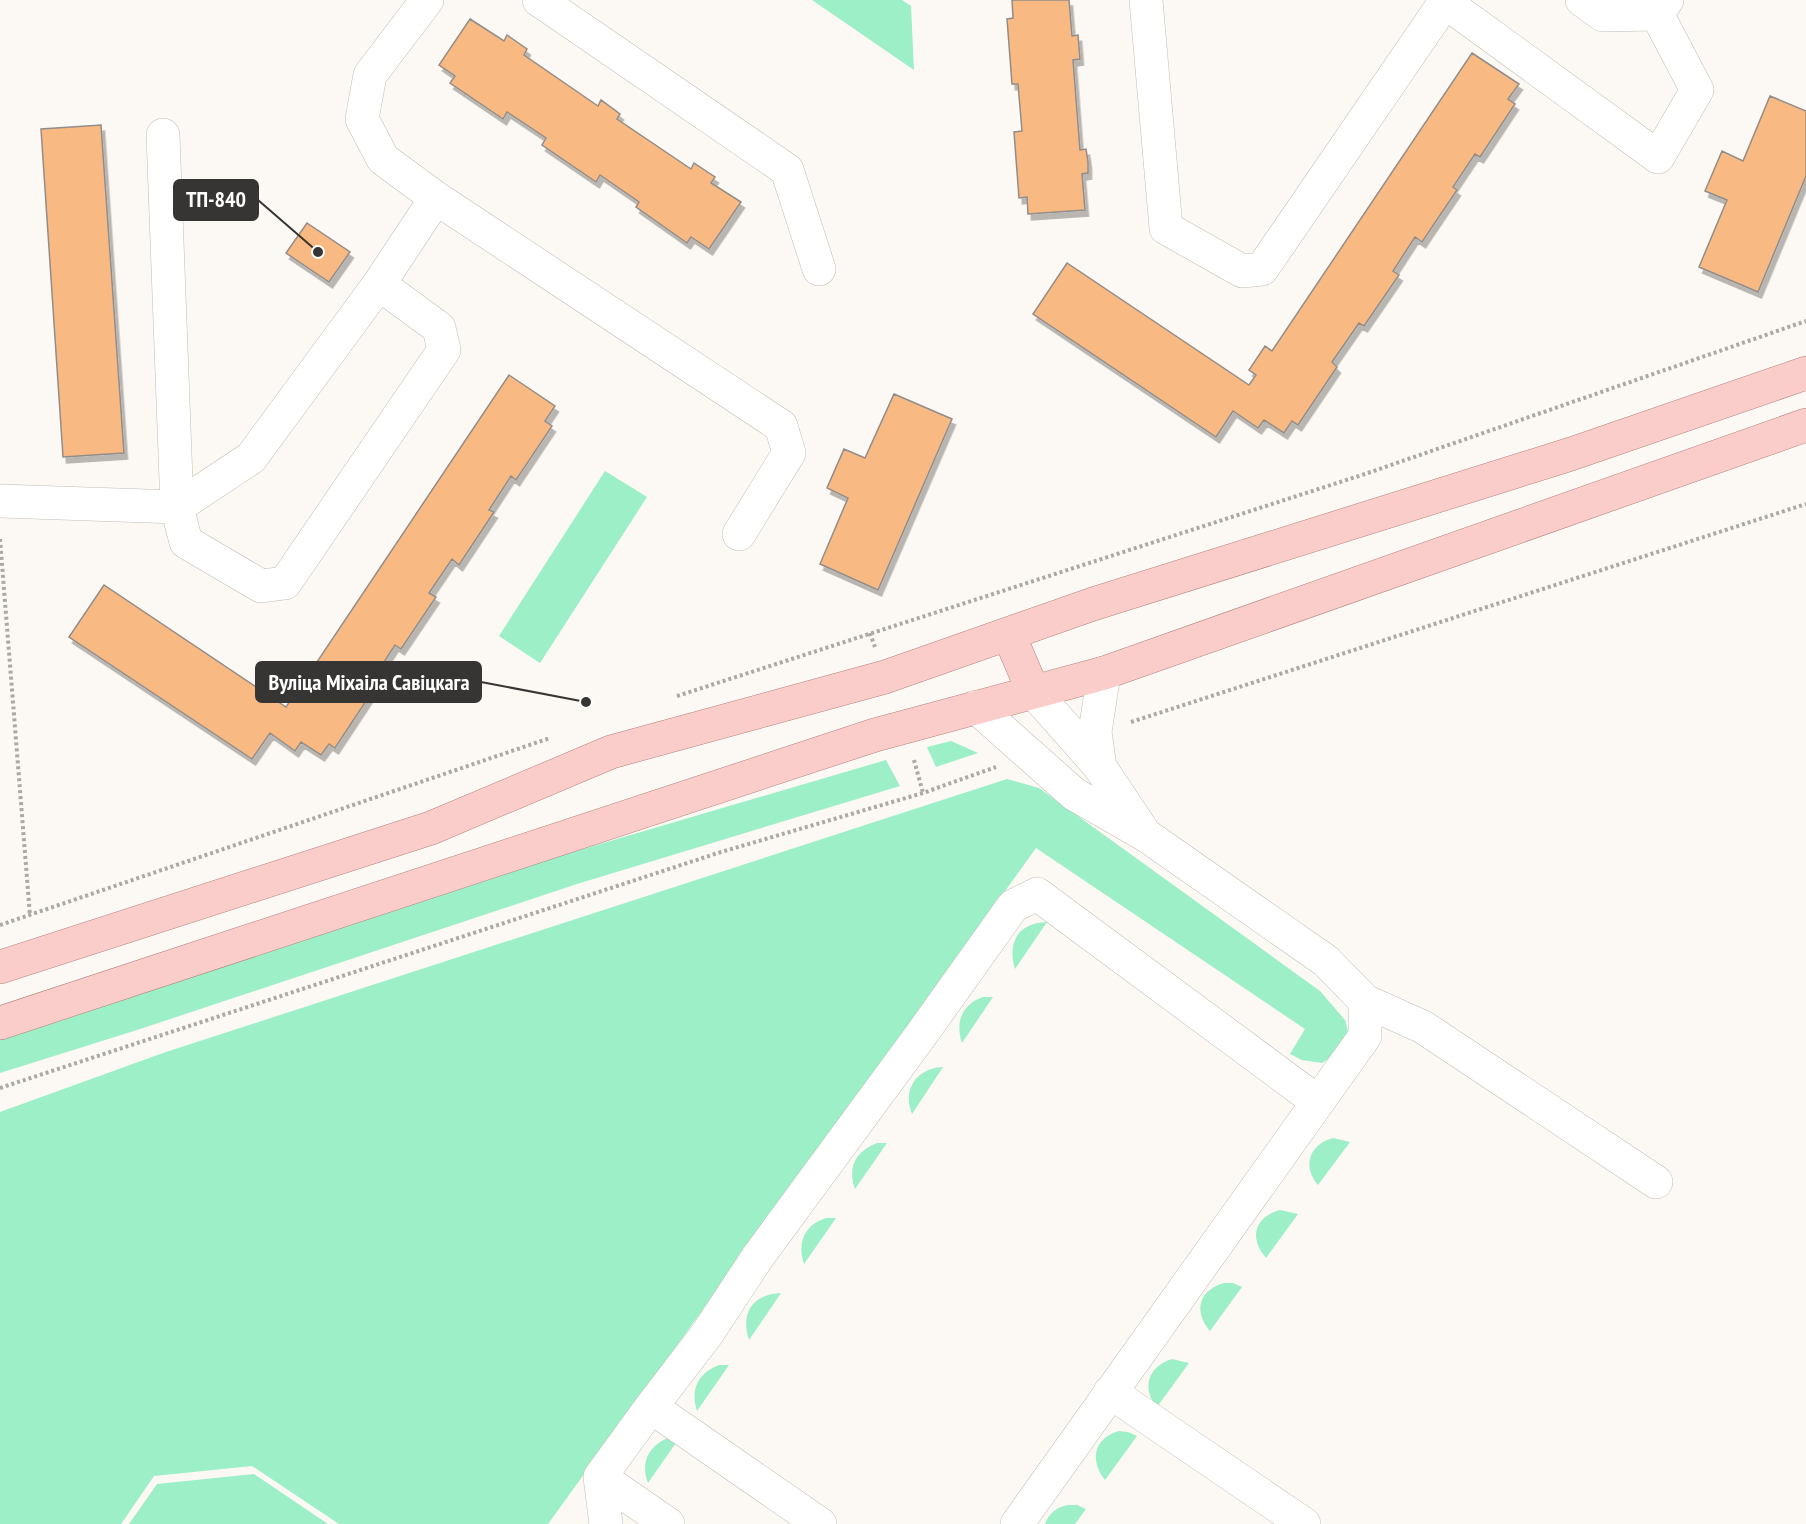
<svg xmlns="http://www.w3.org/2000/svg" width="1806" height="1524" viewBox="0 0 1806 1524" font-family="'PT Sans Narrow',sans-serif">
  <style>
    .green { fill: #9cefc6 }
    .building { fill: #f8b982; stroke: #928d89; stroke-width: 1.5; filter: url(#shadow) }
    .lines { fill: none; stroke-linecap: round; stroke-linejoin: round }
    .minor-casing { stroke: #c1bdb7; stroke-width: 34 }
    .major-casing { stroke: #b3827e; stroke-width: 34 }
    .path { stroke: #aba8a5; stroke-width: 4; stroke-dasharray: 3 3; stroke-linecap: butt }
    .minor { stroke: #fff; stroke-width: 33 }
    .major { stroke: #facdca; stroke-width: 33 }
    .leader { fill: none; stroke: #363533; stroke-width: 2 }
    .callout-dot { fill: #363533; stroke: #fff; stroke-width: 2 }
    .callout { fill: #363533; stroke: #363533; stroke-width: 2 }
    .callout-label { font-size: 22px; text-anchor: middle; font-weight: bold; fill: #fff }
  </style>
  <defs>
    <filter id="shadow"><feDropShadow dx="3.5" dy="6" stdDeviation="0" flood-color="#0004"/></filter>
  </defs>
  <rect width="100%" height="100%" fill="#fcf8f3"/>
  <path class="green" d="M812,0H902L911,6L914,70Z
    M605,471L647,497L540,663L499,636Z
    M951,741L978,753L936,767L927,747Z
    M886,760L900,786L577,884L137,1030L0,1073V1038L566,854Z
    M1007,779L1039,788L1320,991L1345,1020L1349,1035L1339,1052L1322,1063L1302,1060L1290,1054L1305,1029L1036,848L548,1524H339L252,1466L154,1476L121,1524H0V1112L163,1053Z
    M1047,922L1015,969C1007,942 1018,923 1047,922Z
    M983,997H993L962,1043C955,1022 962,1004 983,997Z
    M943,1067L912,1114C902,1089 917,1068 943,1067Z
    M1333,1138L1350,1142L1318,1185C1302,1167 1309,1144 1333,1138Z
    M877,1143H887L855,1189C847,1167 856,1151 877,1143Z
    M1280,1210L1298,1214L1266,1258C1249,1238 1254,1217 1280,1210Z
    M826,1218H836L804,1264C797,1243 804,1225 826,1218Z
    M1224,1283H1233L1242,1287L1210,1331C1193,1311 1199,1290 1224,1283Z
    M781,1293L749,1340C740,1313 753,1294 781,1293Z
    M1172,1359L1189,1363L1157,1407C1141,1389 1148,1366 1172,1359Z
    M719,1365H729L697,1411C690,1389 698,1373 719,1365Z
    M1119,1431L1128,1432L1137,1436L1105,1480C1089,1460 1094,1438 1119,1431Z
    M670,1437H680L648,1483C640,1462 649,1445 670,1437Z
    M254,1474L328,1524H129L157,1484Z
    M1068,1505H1077L1086,1509L1075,1524H1045C1049,1513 1057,1507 1068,1505Z"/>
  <path class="building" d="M1012,0H1069L1072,36L1078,35L1080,59L1073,60L1080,150L1086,149L1088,162V173L1082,174L1085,210L1028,214L1027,197L1019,198L1014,132L1022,131L1018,84H1012L1007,19L1013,18Z
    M470,19L504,41L507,35L527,49L524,55L598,106L601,100L620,114L617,119L691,169L694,163L715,177L711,183L741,202L709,249L691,237L687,243L636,207L639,202L600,175L596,182L542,145L546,138L507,112L503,119L450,83L455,76L439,65Z
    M1472,53L1519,84L1508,99L1515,104L1480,157L1475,154L1453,187L1457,190L1422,242L1415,237L1393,271L1399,275L1364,326L1359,323L1332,362L1337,367L1298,425L1292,421L1284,433L1264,420L1258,428L1233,411L1216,437L1033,314L1067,263L1249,385L1256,375L1249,370L1265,346L1272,351Z
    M1770,96L1806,111V176L1758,292L1699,267L1727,200L1705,191L1722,151L1743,161Z
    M101,125L124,453L63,457L41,129Z
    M307,223L350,252L329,282L286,253Z
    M509,375L555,406L545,421L552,426L516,480L511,476L489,510L494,512L459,565L452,559L429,593L436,597L401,649L395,645L369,685L374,689L335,748L329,744L321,755L301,742L295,751L270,733L252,759L69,637L104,585L286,707L293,697L286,692L302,668L309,674Z
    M894,394L952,419L878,590L820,564L848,498L827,488L844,449L865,458Z"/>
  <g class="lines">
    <defs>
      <path id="minor" d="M427,0L370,75L362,119L383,159L436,198L781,426L789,453L739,534
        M539,0L787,170L819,269
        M1146,0L1166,228L1242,271L1262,269L1445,2L1658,157L1697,90L1657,14L1667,0
        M1582,0L1603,15L1657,14
        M163,135L177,507L186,542L261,586L285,583L444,350L439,328L379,284
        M0,501L177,507L251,458L379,284L436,198
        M1104,673L1095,732L1100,767L1142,830
        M1033,691L1100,767
        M976,707L1074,794L1147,836L1326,961L1365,1001L1423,1027L1656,1182
        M1110,1392L1304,1524
        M651,1407L820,1524
        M600,1477L668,1524
        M606,1524L600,1477L651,1407L707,1334L757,1258L921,1035L1013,906L1037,894L1318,1102
        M1017,1524L1365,1036V1001"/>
      <path id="major" d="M1009,635L1033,691
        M0,967L431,828L611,752L885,677L1093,604L1571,454L1806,373
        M0,1023L875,735L1104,673L1806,425"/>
    </defs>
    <use href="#minor" class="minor-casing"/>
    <use href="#major" class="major-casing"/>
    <path class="path" d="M0,539L30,916
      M870,633L875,647
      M677,696L1365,474L1806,321
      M1131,722L1806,504
      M914,760L923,793
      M0,925L550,738
      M0,1088L721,852L923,793L996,767"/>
    <use href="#minor" class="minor"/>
    <use href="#major" class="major"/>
  </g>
  <path class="leader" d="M318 252L258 200M586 702L481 682"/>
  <g class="callout-dot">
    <circle cx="318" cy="252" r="6"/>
    <circle cx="586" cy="702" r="6"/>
  </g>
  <g class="callout">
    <rect x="174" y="180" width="84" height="40" rx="6"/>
    <rect x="256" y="662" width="225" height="40" rx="6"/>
  </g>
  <g class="callout-label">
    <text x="216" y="207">ТП-840</text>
    <text x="369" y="690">Вуліца Міхаіла Савіцкага</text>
  </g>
</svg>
